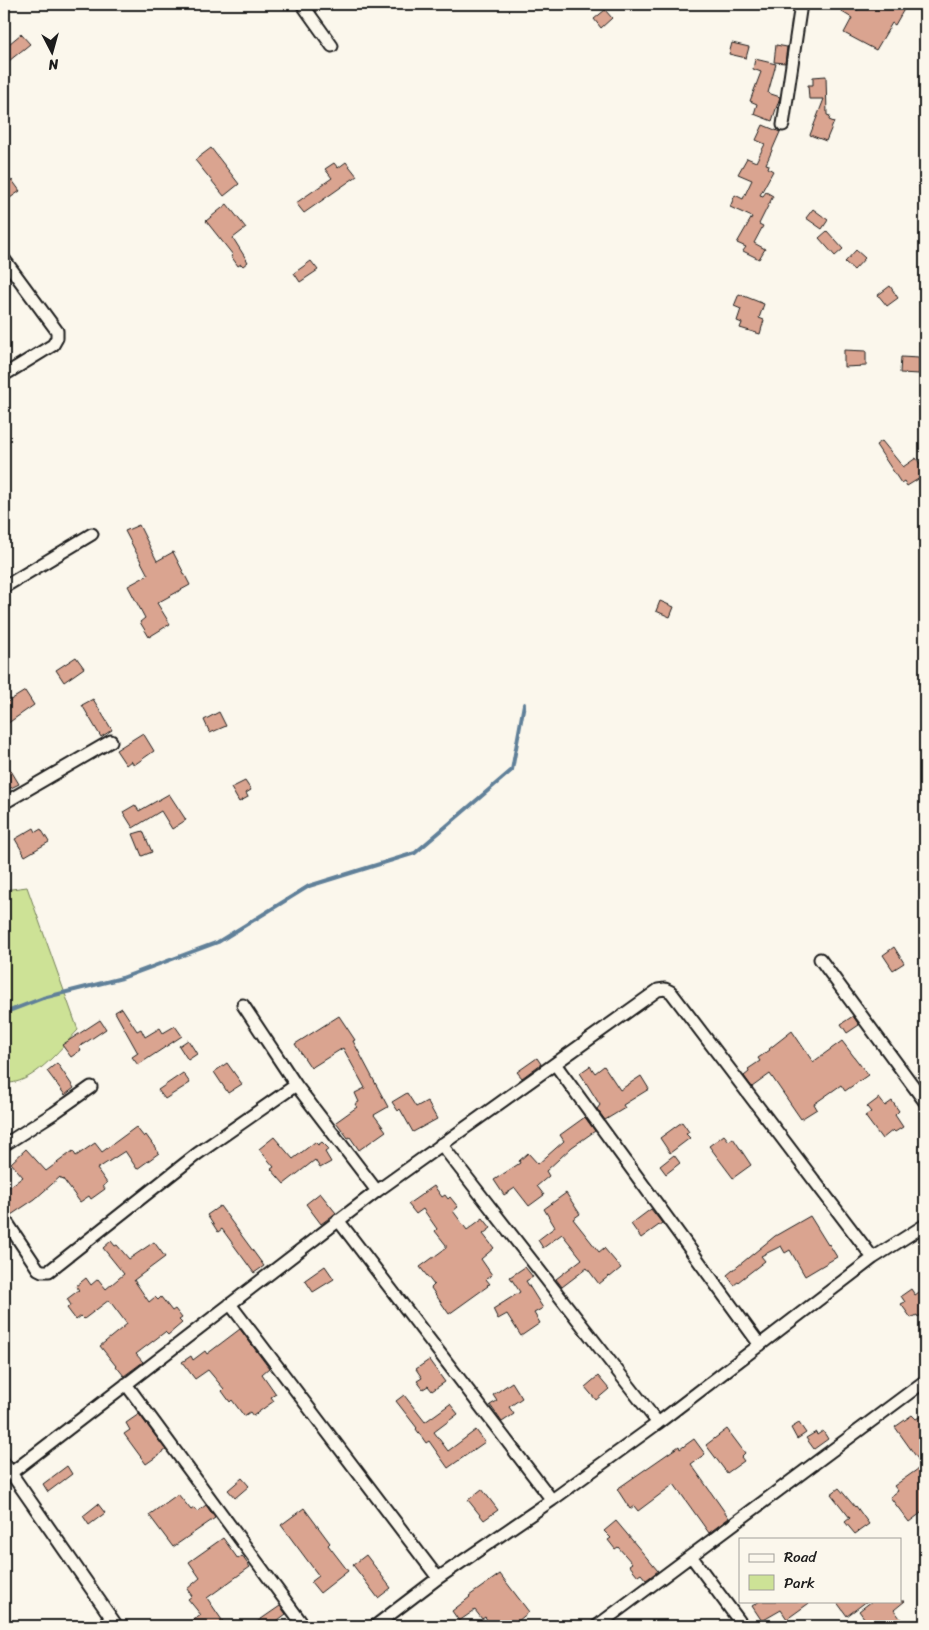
<svg xmlns="http://www.w3.org/2000/svg" width="929" height="1630" viewBox="0 0 929 1630" font-family="Sriracha,sans-serif">
  <style>
    .green { fill: #cde296; stroke: #747f59 }
    .lines { fill: none; stroke-linecap: round; stroke-linejoin: round }
    .stream { stroke: #618099; stroke-width: 4 }
    .building { fill: #daa490; stroke: #1c1c1c }
    .street-casing { stroke: #1c1c1c; stroke-width: 15 }
    .street { stroke: #fbf7ec; stroke-width: 11 }
  </style>
  <rect width="100%" height="100%" fill="#fbf7ec"/>
  <filter id="ink" filterUnits="userSpaceOnUse"><feTurbulence type="fractalNoise" baseFrequency=".02" numOctaves="2"/><feDisplacementMap in="SourceGraphic" scale="10" xChannelSelector="R" yChannelSelector="G"/><feConvolveMatrix kernelMatrix="1 2 1 2 8 2 1 2 1" color-interpolation-filters="sRGB"/></filter>
  <g filter="url(#ink)">
    <path class="green" d="M27,887L78,1030C60,1049 32,1086 4,1083V890Z"/>
    <g class="lines">
      <path class="stream" d="M4,1013L43,998L122,978L218,942L309,886L415,853L512,770L524,704"/>
    </g>
    <path class="building" d="M847,4L858,10L861,4H907L895,25L892,23L876,50L844,33L852,18L842,12Z
      M605,10L612,18L601,28L594,19Z
      M21,34L30,44L4,65V48Z
      M732,43L749,47L746,58L729,54Z
      M776,45L787,47L785,63L774,62Z
      M755,59L776,64L768,93L780,97L772,121L754,114L757,104L750,101L761,72L753,69Z
      M826,76L827,115L830,116L829,120L834,122L826,141L810,135L824,99H809L808,85H813V77Z
      M763,125L780,132L766,164L769,165L768,168L773,171L760,195L763,196L766,192L773,196L759,224L763,226L754,243L765,249L759,259L743,251L746,247L737,243L752,217L730,207L735,195L743,199L752,180L738,174L747,158L756,162L765,144L756,140Z
      M211,148L239,184L224,196L195,160Z
      M346,162L357,176L304,213L296,203L332,178L325,169L334,163L338,168Z
      M12,180L20,191L10,198L4,190V186Z
      M227,204L246,228L233,238L248,262L243,266L241,264L238,266L231,256L233,255L206,221Z
      M813,209L828,220L822,229L806,218Z
      M827,231L843,249L835,256L819,238Z
      M856,250L865,258L854,270L845,262Z
      M311,261L318,270L300,282L294,273Z
      M890,286L898,298L887,306L878,295Z
      M739,294L764,304L759,318L764,320L760,334L740,328L742,323L737,321L741,309L734,306Z
      M844,350L866,351V366L844,367Z
      M901,357L919,358V374L900,373Z
      M882,441L903,467L916,458L925,471V475L907,486L904,481L901,483L876,445Z
      M139,525L157,561L173,552L190,585L157,603L170,624L149,637L140,622L145,618L128,586L148,575L125,531Z
      M660,601L674,607L670,617L656,611Z
      M76,657L84,668L64,682L56,670Z
      M25,691L34,705L4,726V704Z
      M93,699L112,730L101,737L82,705Z
      M219,712L226,726L210,733L204,720Z
      M143,733L154,751L134,765L131,761L126,765L116,750Z
      M4,759L19,784L9,789L4,781Z
      M245,781L251,790L246,793L248,797L239,802L231,788Z
      M169,794L186,820L172,829L161,811L133,828L123,812L135,805L139,811Z
      M34,828L36,832L41,829L49,842L25,856L15,839Z
      M143,831L152,852L142,856L133,834Z
      M894,947L904,963L893,970L883,955Z
      M122,1008L137,1031L141,1029L145,1037L160,1028L163,1033L175,1026L182,1036L138,1065L132,1057L138,1053L115,1012Z
      M339,1016L355,1040L353,1041L388,1107L374,1115L386,1131L359,1150L350,1137L348,1138L336,1122L357,1107L355,1104L359,1102L355,1093L365,1088L343,1048L311,1068L295,1044Z
      M853,1016L859,1025L847,1033L841,1024Z
      M100,1020L106,1029L79,1047L81,1050L71,1057L62,1045Z
      M792,1031L813,1062L842,1041L868,1075L845,1091L841,1085L814,1104L817,1109L801,1119L770,1074L752,1087L744,1076L749,1072L748,1069L760,1061L758,1058L770,1050L769,1049Z
      M188,1040L197,1054L188,1060L179,1046Z
      M537,1058L541,1064L522,1078L517,1072Z
      M57,1063L74,1088L65,1095L47,1071Z
      M227,1063L242,1084L228,1093L214,1072Z
      M590,1066L595,1073L604,1066L620,1090L641,1076L649,1089L623,1105L625,1108L605,1120L597,1109L600,1105L580,1073Z
      M183,1073L190,1083L165,1099L158,1090Z
      M407,1093L416,1107L427,1101L437,1119L413,1132L400,1109L398,1111L392,1102Z
      M879,1098L885,1106L892,1101L899,1111L895,1115L903,1127L895,1132L893,1130L882,1139L865,1116L871,1112L867,1107Z
      M585,1117L595,1131L572,1147L546,1171L549,1176L537,1186L544,1195L529,1206L515,1188L504,1195L494,1180L520,1163L519,1161L528,1153L538,1164L564,1141L560,1135Z
      M682,1122L689,1132L686,1134L690,1138L670,1153L660,1138Z
      M136,1127L144,1137L146,1135L159,1153L137,1169L125,1151L97,1169L107,1183L103,1186L105,1189L91,1199L89,1196L80,1202L63,1179L62,1180L60,1177L35,1199L11,1215L4,1205V1191L23,1177L11,1163L26,1149L46,1171L73,1151L76,1156L95,1143L102,1152Z
      M724,1135L729,1141L733,1138L751,1165L733,1178L709,1146Z
      M274,1137L293,1159L315,1142L318,1145L322,1142L329,1149L325,1152L331,1162L320,1168L315,1160L284,1184L271,1169L274,1167L259,1149Z
      M674,1155L680,1163L666,1174L660,1166Z
      M434,1186L442,1197L445,1195L448,1199L450,1197L458,1207L453,1211L467,1230L483,1218L491,1228L483,1234L494,1248L481,1259L492,1275L486,1279L490,1284L487,1285L488,1286L449,1314L431,1288L434,1285L420,1267L446,1248V1245L435,1231L437,1229L423,1209L416,1214L408,1204Z
      M320,1193L336,1213L321,1224L306,1204Z
      M566,1193L580,1214L573,1219L599,1252L604,1248L621,1268L610,1277L609,1276L599,1284L587,1268L562,1287L556,1279L582,1259L562,1234L543,1248L538,1240L555,1227L544,1209Z
      M220,1206L264,1266L254,1273L222,1229L218,1232L207,1215Z
      M651,1209L662,1223L641,1238L631,1224Z
      M810,1216L828,1245L829,1244L837,1257L805,1276L790,1250L785,1253L781,1246L761,1256L765,1261L734,1285L727,1275L775,1236Z
      M111,1241L115,1246L117,1245L129,1259L154,1242L165,1257L134,1280L149,1302L155,1297L158,1300L161,1297L172,1311L175,1309L182,1318L179,1320L182,1323L168,1335L165,1332L136,1354L143,1362L124,1376L100,1346L127,1324L109,1300L84,1319L81,1316L76,1320L67,1308L71,1305L67,1299L79,1290L76,1286L86,1278L91,1285L98,1279L106,1289L124,1274L103,1248Z
      M325,1266L334,1279L313,1292L305,1280Z
      M525,1267L533,1277L526,1281L543,1308L534,1313L540,1323L521,1336L507,1314L498,1319L493,1309L520,1292L510,1277Z
      M925,1288V1312L918,1317L917,1315L911,1318L901,1304L905,1302L901,1296L911,1289L915,1295Z
      M240,1329L269,1368L262,1374L276,1394L271,1397L274,1401L253,1416L250,1412L244,1416L232,1400L230,1402L222,1391L224,1389L208,1370L195,1379L182,1362L191,1356L193,1360L205,1351L207,1354Z
      M429,1360L445,1382L432,1391L428,1386L423,1389L417,1381L422,1378L416,1369Z
      M598,1376L609,1389L596,1400L585,1387Z
      M512,1382L522,1398L509,1407L514,1414L502,1422L490,1405L497,1401L493,1395Z
      M404,1395L425,1422L450,1404L458,1414L434,1432L448,1451L476,1430L485,1442L448,1468L429,1441L426,1443L416,1429L417,1428L396,1401Z
      M139,1414L166,1450L146,1464L124,1434L130,1430L126,1423Z
      M912,1415L916,1419L921,1416L925,1422V1469L895,1427Z
      M799,1423L806,1433L797,1439L791,1428Z
      M727,1429L745,1453L741,1457L744,1461L727,1473L706,1445Z
      M823,1431L828,1439L814,1449L806,1438L816,1432L817,1435Z
      M694,1439L705,1454L691,1464L729,1518L709,1533L674,1484L638,1511L634,1506L630,1509L617,1489L679,1446L680,1449Z
      M67,1466L72,1474L48,1492L43,1484Z
      M918,1469L925,1478V1510L909,1522L890,1497L898,1491L894,1486Z
      M242,1478L249,1486L235,1498L228,1490Z
      M839,1488L855,1507L856,1506L869,1524L855,1534L845,1522L850,1518L831,1494Z
      M482,1489L498,1510L484,1520L468,1500Z
      M178,1494L191,1510L194,1508L197,1512L206,1505L215,1518L173,1547L149,1515Z
      M98,1504L105,1513L89,1525L83,1516Z
      M304,1508L330,1543L328,1545L348,1571L320,1593L311,1582L319,1576L281,1525Z
      M616,1521L658,1571L646,1580L641,1574L638,1576L629,1565L632,1563L618,1547L615,1549L608,1540L611,1538L604,1531Z
      M223,1538L238,1559L242,1556L250,1567L207,1598L226,1626H185L201,1615L188,1599L192,1596L187,1589L200,1578L189,1562Z
      M366,1555L391,1588L378,1598L353,1565Z
      M500,1574L529,1612L512,1626H492L485,1617L482,1619L475,1610L459,1621L452,1611L470,1597L469,1596Z
      M760,1601H812L787,1619L781,1610L762,1621L752,1606Z
      M836,1601H867L847,1616Z
      M872,1601H905L894,1610L906,1626H881L877,1621L870,1626L859,1611Z
      M280,1606L286,1614L270,1626H251Z"/>
    <g class="lines">
      <defs>
        <path id="street" d="M302,4L332,46
          M783,125L801,4
          M4,259L57,331V338L53,345L4,375
          M4,587L92,534
          M4,803L111,741
          M820,959L925,1102
          M243,1005L296,1085L377,1191
          M555,1064L760,1345
          M441,1144L658,1423
          M4,1145L54,1113L91,1087
          M4,1218L38,1269L42,1271H49L197,1154L296,1085
          M338,1220L552,1500
          M230,1304L438,1578
          M126,1384L304,1626
          M4,1463L117,1626
          M11,1473L377,1191L658,990L665,989L671,992L873,1258
          M691,1556L743,1626
          M375,1626L438,1578L552,1500L658,1423L873,1258L925,1225
          M597,1626L925,1381"/>
      </defs>
      <use href="#street" class="street-casing"/>
      <use href="#street" class="street"/>
    </g>
  </g>
  <rect width="929" height="1630" fill="none" stroke="#fbf7ec" stroke-width="20"/>
  <rect x="10" y="10" width="909" height="1610" fill="none" stroke="#1c1c1c" stroke-width="2" filter="url(#ink)"/>
  <rect x="739" y="1538" width="162" height="65" fill="#fbf7ec" stroke="#a29f99"/>
  <rect x="749" y="1554" width="25" height="8" fill="#fbf7ec" stroke="#a29f99"/>
  <text x="784" y="1562" font-size="15" fill="#1c1c1c">Road</text>
  <rect x="749" y="1575" width="25" height="15" fill="#cde296" stroke="#a29f99"/>
  <text x="784" y="1588" font-size="15" fill="#1c1c1c">Park</text>
  <g transform="translate(52 52) rotate(174)" stroke="#fbf7ec" stroke-width="4" paint-order="stroke">
  <path d="M0-4L9 19L0 12L-9 19Z" fill="#1c1c1c"/>
  <text y="-8" font-size="14" font-weight="bold" text-anchor="middle" fill="#1c1c1c">N</text>
  </g>
</svg>
